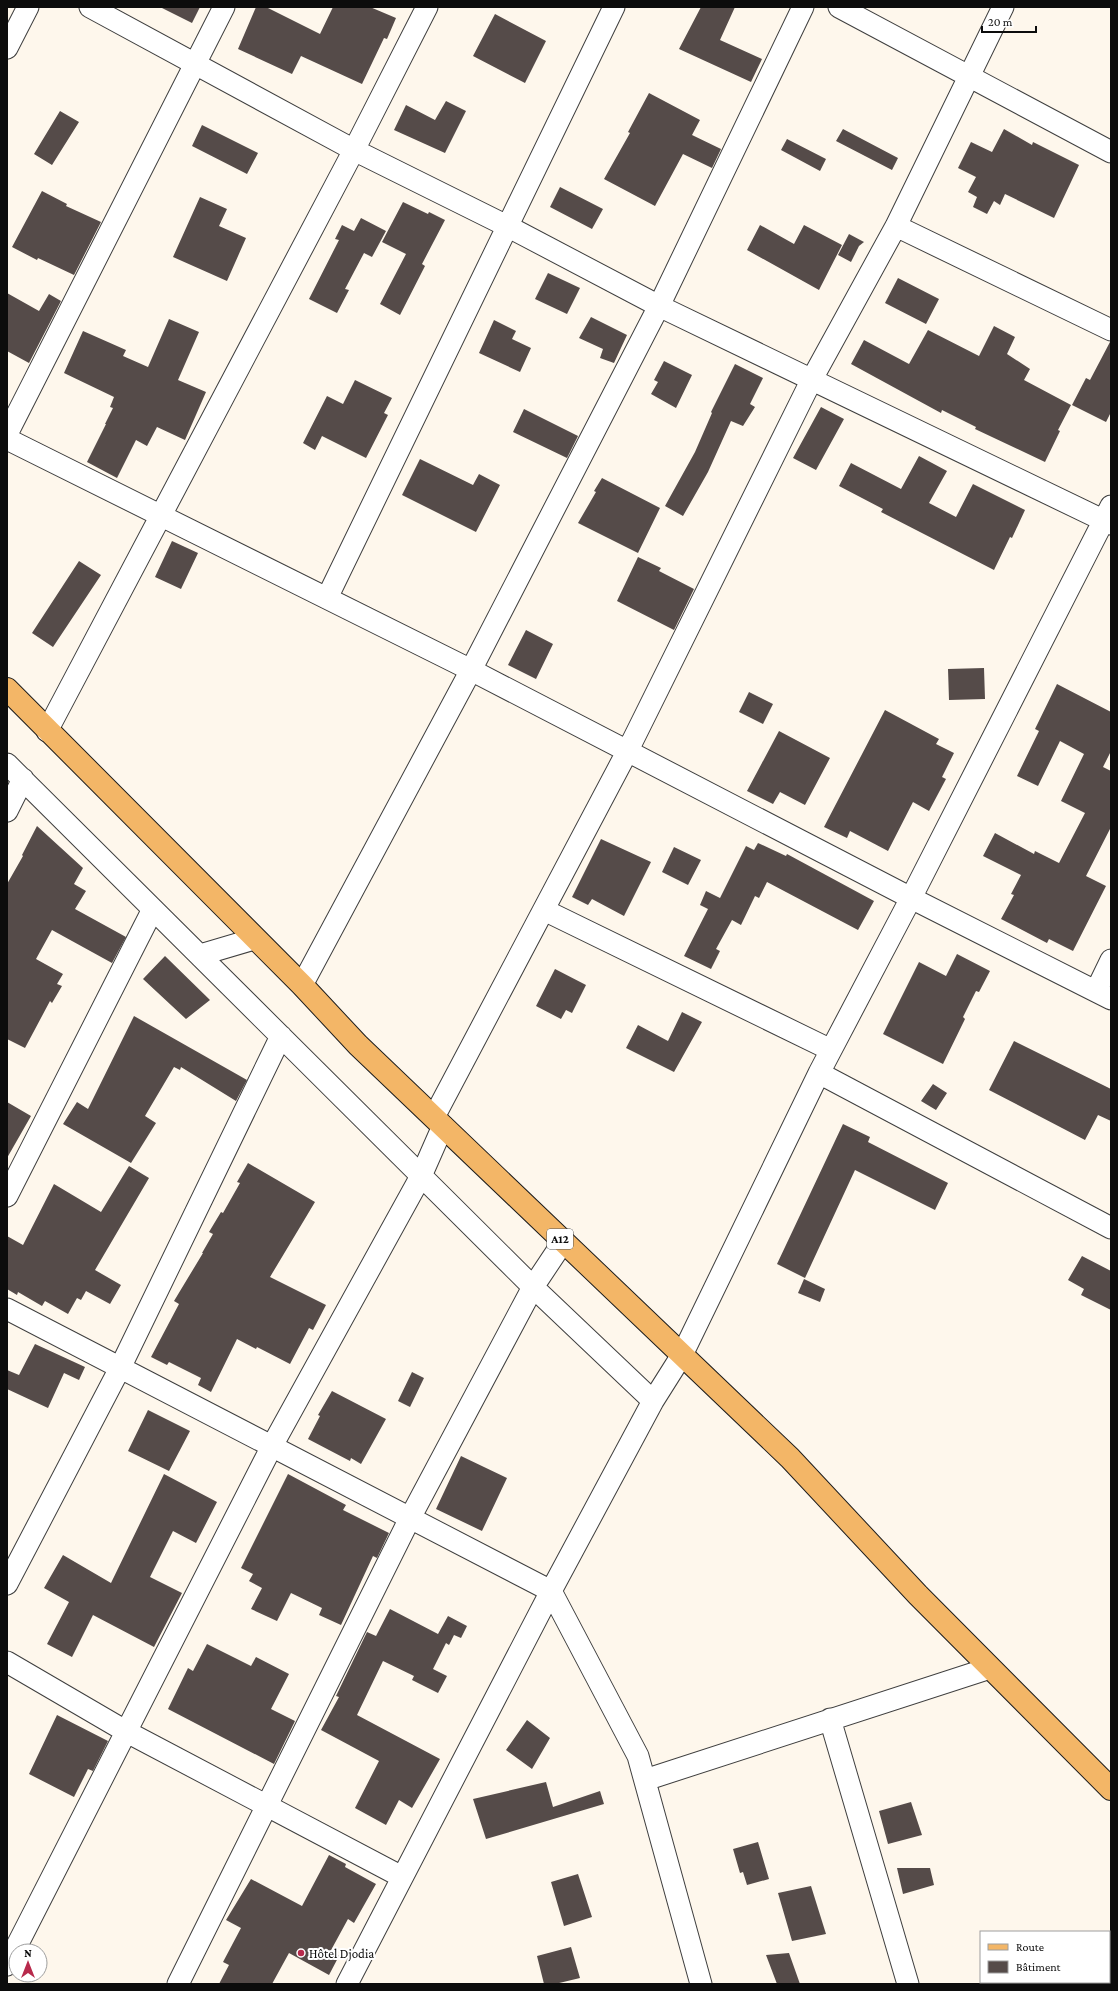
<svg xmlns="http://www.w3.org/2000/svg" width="1118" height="1991" viewBox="0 0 1118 1991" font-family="'Crimson Pro',serif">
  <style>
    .building { fill: #554b49 }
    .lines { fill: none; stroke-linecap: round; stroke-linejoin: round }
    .street-casing { stroke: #3f3f3f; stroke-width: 23 }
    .primary-casing { stroke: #1d1d1d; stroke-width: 24 }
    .street { stroke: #fff; stroke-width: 21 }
    .primary { stroke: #f3b667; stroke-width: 22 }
    .poi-dot { fill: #b72a4c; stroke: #fff; stroke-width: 1.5 }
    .labels { text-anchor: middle; stroke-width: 4; stroke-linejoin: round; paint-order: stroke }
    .shield { fill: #fff; stroke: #555; stroke-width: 1 }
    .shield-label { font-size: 12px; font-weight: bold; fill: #0c0c0c }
    .poi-label { font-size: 13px; fill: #0c0c0c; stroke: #fff; text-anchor: start }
  </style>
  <rect width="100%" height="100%" fill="#fef7ec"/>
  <path class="building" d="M160,7H200L192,23Z
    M256,7H266L320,34L333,7H370L396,18L387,39L384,38L362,84L301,56L292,74L238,49Z
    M701,7H735L720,40L762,59L751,82L679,49Z
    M495,14L546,41L525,83L473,56Z
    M649,93L700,120L692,135L721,149L712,168L683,154L655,206L604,179L630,133L628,132Z
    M446,101L466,111L445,153L394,130L406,105L435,120Z
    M60,111L79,122L52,165L34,154Z
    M202,125L258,153L247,174L192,146Z
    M843,129L898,158L892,170L836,141Z
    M1004,129L1032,145L1033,142L1079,165L1054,218L1005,194L1000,205L994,201L987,214L973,207L977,197L968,192L976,177L958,168L971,142L992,152Z
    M787,139L826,159L820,171L781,150Z
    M560,187L603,209L592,229L550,207Z
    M42,191L67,204L66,206L101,222L74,275L38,258L37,260L12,247Z
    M200,197L227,209L219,226L246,238L227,281L173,257Z
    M403,202L428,214L429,212L445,220L422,264L425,266L400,315L380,304L406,254L382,242Z
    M361,218L386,231L372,257L364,253L345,289L349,290L337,313L309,299L339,240L335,239L342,225L354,231Z
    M760,225L794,244L804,225L842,245L819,290L747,250Z
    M849,234L864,242L859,246L851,262L838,255Z
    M548,273L580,288L567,314L535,299Z
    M898,278L939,299L926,324L885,303Z
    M7,293L39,311L49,294L61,301L29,363L7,351Z
    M591,317L627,335L614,363L600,358L603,349L579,338Z
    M169,319L199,332L178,380L206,392L185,440L157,427L147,446L136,440L117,478L87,462L106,424H105L113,408L110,407L114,397L64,373L83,331L126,350L123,356L148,367Z
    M494,320L516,331L512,339L531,348L520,372L479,353Z
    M994,326L1015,337L1007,354L1030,369L1024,380L1071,405L1058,430L1060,431L1045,462L975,429L976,427L942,410L941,413L851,364L864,340L909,364L928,330L979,356Z
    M1110,342L1111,412L1106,422L1072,405L1086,378L1090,380Z
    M664,361L692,375L676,408L651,394L658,382L654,380Z
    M735,364L763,378L750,404L755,407L743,426L731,421L708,472L683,516L665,506L695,452L712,413L711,412Z
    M355,380L392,398L384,413L388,415L366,458L322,436L315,450L303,443L327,396L343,404Z
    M821,407L844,419L816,470L793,458Z
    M524,409L578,436L567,458L513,432Z
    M919,456L947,471L929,503L956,517L973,484L1025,510L1012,538L1010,537L994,570L881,512L883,509L839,486L851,463L901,489Z
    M420,459L473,485L479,474L500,485L476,532L402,495Z
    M602,478L660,508L638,553L578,523L596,492L594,491Z
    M172,541L198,553L181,589L155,577Z
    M638,557L661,568L659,571L694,589L674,630L617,601Z
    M79,561L101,575L53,647L32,633Z
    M526,630L553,644L536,679L508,665Z
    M984,668L985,699L949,700L948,669Z
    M1057,684L1111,712V751L1103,767L1111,771V827L1086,876L1106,886L1073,951L1049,939L1047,943L1001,919L1014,895L1011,894L1021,875L983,856L995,833L1034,854L1035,851L1059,863L1085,813L1061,801L1084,754L1060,741L1038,786L1017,776L1039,731L1035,729Z
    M749,692L773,704L763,724L739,712Z
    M885,710L939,739L936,744L954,753L942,777L946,779L929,811L913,802L888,851L850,831L847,838L824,827Z
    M779,731L830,758L805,805L780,792L773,804L747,791Z
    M37,826L83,868L74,884L86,891L75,909L126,937L112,963L52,930L36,959L63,974L57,984L62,986L52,1003L50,1001L25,1048L7,1039V884L23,856L22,855Z
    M601,839L651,862L624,916L592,899L588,905L572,897Z
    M758,843L786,856L787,854L874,901L858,930L767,882L759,898L755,896L741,925L732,920L716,949L720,951L711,969L684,956L708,909L700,905L706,891L720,898L746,846L754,850Z
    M674,847L701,860L688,885L662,872Z
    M957,954L990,971L979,992L976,991L963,1017L965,1019L943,1064L883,1034L919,962L946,976Z
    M165,956L210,1000L186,1019L143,979Z
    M555,969L586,985L572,1013L566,1010L561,1019L536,1006Z
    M682,1012L702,1022L674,1072L626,1048L638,1025L668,1041Z
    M134,1016L247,1080L236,1101L181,1067L180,1070L174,1067L145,1116L156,1123L131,1163L63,1124L77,1102L88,1109Z
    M1014,1041L1111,1089V1121L1098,1115L1085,1140L989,1090Z
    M933,1084L947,1093L936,1110L921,1101Z
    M7,1102L31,1116L7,1158Z
    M843,1124L870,1137L868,1142L948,1183L935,1210L855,1170L805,1278L777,1264Z
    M248,1163L315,1202L270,1277L326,1305L313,1330L309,1328L290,1364L257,1347L256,1349L237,1339L211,1392L198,1385L201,1378L169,1362L167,1365L151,1357L179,1304L174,1301L203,1253H202L213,1234L209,1232L221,1212L223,1213L240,1183L237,1182Z
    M129,1166L149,1178L95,1270L121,1285L110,1304L86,1291L81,1300L77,1298L68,1314L45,1301L42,1306L18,1292L17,1295L7,1289V1236L23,1245L54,1184L101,1212Z
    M1082,1256L1111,1271V1310L1081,1295L1084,1289L1068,1280Z
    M804,1279L825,1289L820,1302L798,1293Z
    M35,1344L85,1367L79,1380L64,1373L48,1408L7,1389V1370L19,1375Z
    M412,1372L424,1378L410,1407L398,1401Z
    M332,1391L386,1419L361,1464L351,1458L350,1461L308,1439L320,1416L318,1415Z
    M148,1410L190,1431L169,1471L128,1451Z
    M461,1456L507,1478L482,1531L436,1509Z
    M164,1474L217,1502L196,1543L173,1531L150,1577L182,1593L154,1647L93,1615L72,1657L47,1644L69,1602L44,1588L63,1555L111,1583Z
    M288,1474L346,1505L343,1510L389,1533L377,1558L373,1556L341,1625L319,1615L322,1608L291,1593L277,1621L251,1609L262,1588L249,1581L253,1574L241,1568Z
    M390,1609L438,1634L448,1616L467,1626L461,1638L454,1635L449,1645L446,1643L433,1669L447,1676L438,1693L412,1680L414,1676L383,1661L357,1715L440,1759L412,1808L399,1800L386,1825L355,1808L379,1761L321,1730L339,1697L336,1696L367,1632L376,1636Z
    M207,1644L251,1666L256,1657L289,1674L271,1709L295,1721L274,1764L168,1709L188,1668L193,1671Z
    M57,1715L108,1741L93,1771L88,1769L74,1797L29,1774Z
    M527,1720L550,1738L532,1769L506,1750Z
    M546,1782L553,1807L600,1791L604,1804L486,1839L473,1799Z
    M911,1802L922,1835L888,1844L879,1811Z
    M758,1842L769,1879L747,1885L743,1872L740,1873L733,1849Z
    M329,1855L346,1864L345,1867L376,1884L354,1923L348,1919L330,1952L339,1956L329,1975L289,1953L272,1984H219L229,1965L223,1962L241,1928L226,1920L251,1879L302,1906Z
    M897,1868H930L934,1885L903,1894Z
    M578,1874L592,1917L564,1926L551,1882Z
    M811,1886L826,1934L792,1941L778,1893Z
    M571,1947L580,1978L555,1984H544L537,1956Z
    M789,1953L800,1984H777L766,1955Z"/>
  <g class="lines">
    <defs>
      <path id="street" d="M90,7L354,150L507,226L659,306L1111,524
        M839,7L1111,152
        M7,48L28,7
        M896,226L1111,330
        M7,434L224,7
        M7,439L471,670L911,898L1111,999
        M327,598L614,7
        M47,731L354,150L427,7
        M7,764L533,1287L653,1401
        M7,811L23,779
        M544,910L831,1050
        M200,955L254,939
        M302,985L471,670L659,306L803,7
        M1096,991L1111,960
        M819,1073L1111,1228
        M434,1117L627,752L812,379L896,226L1003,7
        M7,1196L153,909
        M7,1309L551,1591L638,1756L701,1984
        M7,1584L120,1368L281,1036
        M7,1662L127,1732L402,1877
        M830,1719L908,1984
        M645,1780L990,1668
        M7,1965L272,1446L421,1176L443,1126
        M178,1984L410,1518L533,1287L563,1242
        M347,1984L551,1591L653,1401L682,1355L819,1073L911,898L1111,506"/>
      <path id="primary" d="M7,689L302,985L358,1045L790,1458L918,1595L1111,1789"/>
    </defs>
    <use href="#street" class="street-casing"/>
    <use href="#primary" class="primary-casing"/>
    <use href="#street" class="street"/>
    <use href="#primary" class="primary"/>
  </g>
  <circle class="poi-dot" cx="301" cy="1953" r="4"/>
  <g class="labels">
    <rect class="shield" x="547" y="1229" width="26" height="20" rx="3"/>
    <g class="shield-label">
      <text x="560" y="1243">A12</text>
    </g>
    <g class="poi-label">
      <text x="309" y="1958">Hôtel Djodia</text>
    </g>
  </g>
  <rect width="1118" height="1991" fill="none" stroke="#0c0c0c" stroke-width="16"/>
  <rect x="980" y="1931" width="130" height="52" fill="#ffffff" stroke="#9e9e9e"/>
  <rect x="988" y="1944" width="20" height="6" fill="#f3b667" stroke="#9e9e9e"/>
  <text x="1016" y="1951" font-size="12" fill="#0c0c0c">Route</text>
  <rect x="988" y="1961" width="20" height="12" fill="#554b49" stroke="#9e9e9e"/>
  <text x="1016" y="1971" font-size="12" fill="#0c0c0c">Bâtiment</text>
  <g transform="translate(28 1963)"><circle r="19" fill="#ffffff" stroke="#9e9e9e"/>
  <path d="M0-3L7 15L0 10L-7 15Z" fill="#b72a4c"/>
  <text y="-6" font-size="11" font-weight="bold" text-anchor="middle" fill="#0c0c0c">N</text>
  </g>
  <path d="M982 26v6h54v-6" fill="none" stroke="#0c0c0c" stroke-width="2"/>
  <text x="988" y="26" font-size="12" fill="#0c0c0c" stroke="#ffffff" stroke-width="3" paint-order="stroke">20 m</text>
</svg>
